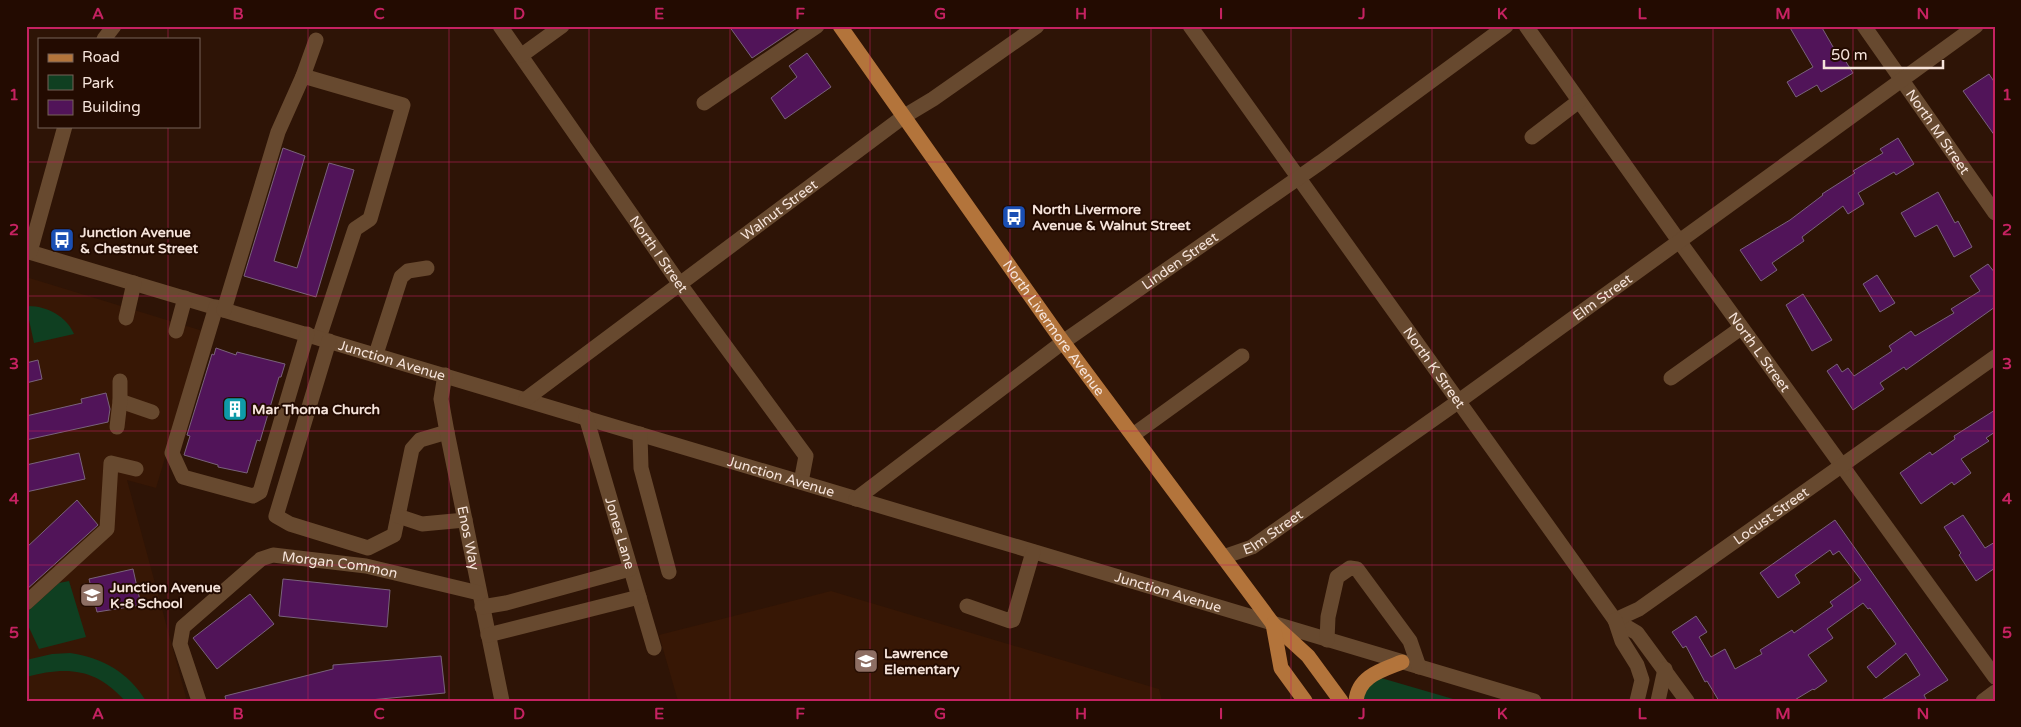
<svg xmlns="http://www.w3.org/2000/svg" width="2021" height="727" viewBox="0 0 2021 727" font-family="'Varela Round',sans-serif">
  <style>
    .built { fill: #371705 }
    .green { fill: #0f3f21 }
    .building { fill: #511459; stroke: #79627b }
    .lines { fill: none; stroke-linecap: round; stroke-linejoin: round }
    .minor { stroke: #67492f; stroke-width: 15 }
    .major { stroke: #b3743b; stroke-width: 15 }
    .grid { fill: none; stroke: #c52261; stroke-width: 1; stroke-opacity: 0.55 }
    .labels { text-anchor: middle; stroke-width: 4; stroke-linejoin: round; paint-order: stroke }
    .street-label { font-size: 14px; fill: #f6e4db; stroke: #230b01 }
    .poi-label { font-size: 14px; font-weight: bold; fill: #f6e4db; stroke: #230b01; text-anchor: start }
    .neatline { fill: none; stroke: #c52261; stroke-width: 2 }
    .grid-label { font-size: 16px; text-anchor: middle; font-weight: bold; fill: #c52261 }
  </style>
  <rect width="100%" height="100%" fill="#2e1406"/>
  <path class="built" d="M26,277L203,331L156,488L127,480L187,701H26Z
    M831,591L1152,687L1159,689L1162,701H678L659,635Z"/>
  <path class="green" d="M26,306C45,305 67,316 74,334L34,343Z
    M69,581L86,637L39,649L26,621V613L59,583Z
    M70,653C103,658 128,672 146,701H125C96,668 67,666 26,677V660L52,654Z
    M1364,673L1460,701H1354Z"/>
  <path class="building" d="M729,26H800L752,58Z
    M1789,26H1821L1840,59L1843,57L1853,73L1821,92L1817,85L1796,97L1787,82L1813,67Z
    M807,53L831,87L785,119L771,98L797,77L789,66Z
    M1989,74L1995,83V136L1963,91Z
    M1898,138L1914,164L1896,175L1894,172L1858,193L1864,204L1848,214L1843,206L1802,237L1804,241L1772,263L1777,270L1761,281L1740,250L1790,220L1823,195L1822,194L1855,173L1853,171L1883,153L1880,149Z
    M283,148L305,156L274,261L297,268L329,163L354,170L316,297L244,276Z
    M1938,192L1955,223L1958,221L1972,247L1954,257L1937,225L1915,237L1901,213Z
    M1988,264L1995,273V307L1906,370L1904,367L1880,383L1884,389L1853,410L1827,371L1837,364L1842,372L1848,368L1854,376L1892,351L1889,346L1911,331L1915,336L1954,313L1951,309L1980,291L1970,276Z
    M1877,275L1895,303L1880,312L1863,284Z
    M1803,294L1832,340L1812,351L1786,305Z
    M216,348L236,355L237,352L285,364L281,377H279L260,441L257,440L247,473L218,467V465L184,455L190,436L187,435L212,354L214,355Z
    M38,360L42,379L26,383V363Z
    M106,393L110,409L108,422L26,440V416L82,403L81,399Z
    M1995,410V432L1986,438L1989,441L1961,459L1971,473L1954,485L1952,482L1921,504L1900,473L1930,452L1932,455L1955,439L1954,436Z
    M79,453L85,479L26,492V465Z
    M77,500L98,525L26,590V548Z
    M1963,515L1985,548L1995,542V568L1976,581L1959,555L1961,553L1944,527Z
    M1835,520L1948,680L1924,695L1927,701H1880L1920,675L1906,653L1876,678L1867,667L1896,644L1870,608L1868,609L1863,603L1827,629L1833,638L1808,655L1827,681L1814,690L1813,689L1793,701H1719L1707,681L1705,682L1686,646L1683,648L1672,632L1696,616L1707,632L1699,637L1711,657L1725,649L1735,669L1762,654L1760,650L1792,630L1794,633L1833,606L1830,602L1861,580L1839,551L1833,555L1830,550L1795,575L1800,583L1778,598L1760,573Z
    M133,569L141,605L97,612L89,579Z
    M283,579L390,590L387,627L279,616Z
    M250,594L274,624L217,669L193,638Z
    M441,656L445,693L359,701H226L225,696L333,669V665Z"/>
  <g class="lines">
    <g class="minor">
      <path id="s1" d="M500,26L679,283L806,456L801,482"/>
      <path id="s2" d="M1190,26L1615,620L1637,633L1687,701"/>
      <path id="s3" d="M1526,26L1679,241L1995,677"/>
      <path id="s4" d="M1864,26L1995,213"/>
      <path d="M104,39L114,26"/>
      <path d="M522,55L562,26"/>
      <path d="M303,76L403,105L370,219L355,229L319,338"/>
      <path d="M704,103L817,26"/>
      <path d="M1532,137L1579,101"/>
      <path id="s5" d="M26,251L1534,701"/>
      <path d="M30,252L65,126"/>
      <path d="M216,307L172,453L183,477L253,496L260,492L307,334"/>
      <path d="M224,310L278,132L303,76L316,40"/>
      <path d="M126,318L134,283"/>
      <path d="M176,331L185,298"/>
      <path d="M329,341L276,516L290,524L368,548L394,535L412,449L420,440L447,432"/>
      <path d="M376,354L401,277L408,271L427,268"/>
      <path id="s6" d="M445,375L441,399L447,432L502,701"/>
      <path d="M1671,378L1741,328"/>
      <path id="s7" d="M526,399L903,117L933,99L1037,26"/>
      <path d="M120,401L152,412"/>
      <path id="s8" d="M586,417L654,648"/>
      <path d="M117,427L120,401V381"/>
      <path d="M640,434L641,468L669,572"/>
      <path d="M1133,435L1242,356"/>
      <path id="s9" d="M856,499L1063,342L1321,162L1506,26"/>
      <path d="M398,516L422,524L465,520"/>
      <path id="s10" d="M1223,557L1252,547L1459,401L1976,26"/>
      <path d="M26,603L107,529L111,463L136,469"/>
      <path d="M967,606L1010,621L1013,620L1033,552"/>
      <path d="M482,607L506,603L630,569"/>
      <path id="s11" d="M1615,620L1639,609L1995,357"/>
      <path d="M1615,620L1622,641L1637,665L1642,680L1637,701"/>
      <path d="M488,635L639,597"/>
      <path d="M1327,640L1328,617L1337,577L1350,568L1357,569L1410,641L1419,667"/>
      <path id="s12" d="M199,701L180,644L183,627L261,559L273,555L366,566L479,593"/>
      <path d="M1658,701L1665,669"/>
      <path d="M1983,701L1995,692"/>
    </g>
    <g class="major">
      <path id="s13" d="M840,26L1063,342L1273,624L1308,656L1341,701"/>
      <path d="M1273,624L1281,668L1305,701"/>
      <path d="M1356,701C1358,676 1382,670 1402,662"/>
    </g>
  </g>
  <path class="grid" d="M168,26V39M308,26V701M449,26V701M589,26V701M730,26V701M870,26V701M1010,26V701M1151,26V701M1291,26V701M1432,26V701M1572,26V701M1713,26V701M1853,26V701M168,126V701M26,162H1995M26,296H1995M26,431H1995M26,565H1995"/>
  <defs>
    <symbol id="bus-square" viewBox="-11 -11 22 22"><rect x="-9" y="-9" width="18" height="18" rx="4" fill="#1a4fb4" stroke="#230b01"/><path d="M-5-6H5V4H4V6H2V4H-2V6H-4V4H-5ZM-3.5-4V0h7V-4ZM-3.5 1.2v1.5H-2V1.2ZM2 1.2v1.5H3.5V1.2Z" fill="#fff"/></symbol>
    <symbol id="building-square" viewBox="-11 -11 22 22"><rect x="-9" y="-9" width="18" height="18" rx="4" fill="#0f9aa8" stroke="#230b01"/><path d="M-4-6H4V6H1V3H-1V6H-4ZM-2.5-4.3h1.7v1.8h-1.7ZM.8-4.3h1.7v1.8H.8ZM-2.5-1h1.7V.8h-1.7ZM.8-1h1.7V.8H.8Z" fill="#fff"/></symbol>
    <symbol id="school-square" viewBox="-11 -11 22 22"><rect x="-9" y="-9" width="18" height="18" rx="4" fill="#8d6e63" stroke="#230b01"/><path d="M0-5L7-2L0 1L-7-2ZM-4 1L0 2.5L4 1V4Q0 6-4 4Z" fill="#fff"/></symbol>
  </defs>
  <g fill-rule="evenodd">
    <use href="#bus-square" x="1000" y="203" width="28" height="28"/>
    <use href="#bus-square" x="48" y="226" width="28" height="28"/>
    <use href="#building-square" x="221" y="395" width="28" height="28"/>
    <use href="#school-square" x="78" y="581" width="28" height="28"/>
    <use href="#school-square" x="852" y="647" width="28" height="28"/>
  </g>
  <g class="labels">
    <g class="street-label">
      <text dy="5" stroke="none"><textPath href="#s4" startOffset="129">North M Street</textPath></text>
      <text dy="5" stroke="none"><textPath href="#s7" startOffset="316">Walnut Street</textPath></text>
      <text dy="5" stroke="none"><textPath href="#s1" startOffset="278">North I Street</textPath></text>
      <text dy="5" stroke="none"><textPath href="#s9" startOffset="402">Linden Street</textPath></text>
      <text dy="5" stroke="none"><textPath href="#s10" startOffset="461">Elm Street</textPath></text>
      <text dy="5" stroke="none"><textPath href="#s13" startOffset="370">North Livermore Avenue</textPath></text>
      <text dy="5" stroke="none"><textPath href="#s3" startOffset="401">North L Street</textPath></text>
      <text dy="5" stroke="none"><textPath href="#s5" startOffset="382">Junction Avenue</textPath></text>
      <text dy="5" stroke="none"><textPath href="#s2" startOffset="420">North K Street</textPath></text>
      <text dy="5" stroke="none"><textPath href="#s5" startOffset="788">Junction Avenue</textPath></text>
      <text dy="5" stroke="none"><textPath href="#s11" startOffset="188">Locust Street</textPath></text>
      <text dy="5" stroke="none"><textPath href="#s10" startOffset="56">Elm Street</textPath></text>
      <text dy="5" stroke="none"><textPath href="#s8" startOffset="121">Jones Lane</textPath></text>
      <text dy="5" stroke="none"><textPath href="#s6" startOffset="166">Enos Way</textPath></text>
      <text dy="5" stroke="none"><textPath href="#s12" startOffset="261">Morgan Common</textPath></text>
      <text dy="5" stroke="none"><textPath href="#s5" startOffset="1192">Junction Avenue</textPath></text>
    </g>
    <g class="poi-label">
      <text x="1032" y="214">North Livermore<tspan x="1032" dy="16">Avenue &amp; Walnut Street</tspan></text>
      <text x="80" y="237">Junction Avenue<tspan x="80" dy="16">&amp; Chestnut Street</tspan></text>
      <text x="252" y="414">Mar Thoma Church</text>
      <text x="110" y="592">Junction Avenue<tspan x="110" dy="16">K-8 School</tspan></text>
      <text x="884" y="658">Lawrence<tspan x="884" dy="16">Elementary</tspan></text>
    </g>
  </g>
  <rect width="2021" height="727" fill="none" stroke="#230b01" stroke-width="55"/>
  <rect x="38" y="38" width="162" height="90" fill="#230b01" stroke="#776258"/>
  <rect x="48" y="54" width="25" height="8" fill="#b3743b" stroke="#776258"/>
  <text x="82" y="62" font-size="15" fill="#f6e4db">Road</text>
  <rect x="48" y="75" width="25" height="15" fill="#0f3f21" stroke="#776258"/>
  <text x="82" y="88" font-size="15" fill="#f6e4db">Park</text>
  <rect x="48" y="100" width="25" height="15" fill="#511459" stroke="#776258"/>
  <text x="82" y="112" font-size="15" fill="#f6e4db">Building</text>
  <path d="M1824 60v8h119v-8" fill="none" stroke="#f6e4db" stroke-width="2.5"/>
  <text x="1831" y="60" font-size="15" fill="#f6e4db" stroke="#230b01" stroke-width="4" paint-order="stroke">50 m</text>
  <rect x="28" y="28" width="1966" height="672" class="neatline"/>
  <g class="grid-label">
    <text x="98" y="19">A</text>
    <text x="238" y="19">B</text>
    <text x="379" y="19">C</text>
    <text x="519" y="19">D</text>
    <text x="659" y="19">E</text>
    <text x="800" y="19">F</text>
    <text x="940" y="19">G</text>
    <text x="1081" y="19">H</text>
    <text x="1221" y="19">I</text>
    <text x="1362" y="19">J</text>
    <text x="1502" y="19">K</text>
    <text x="1642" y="19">L</text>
    <text x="1783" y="19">M</text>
    <text x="1923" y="19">N</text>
    <text x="14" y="100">1</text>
    <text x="2007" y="100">1</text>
    <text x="14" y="235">2</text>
    <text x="2007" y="235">2</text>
    <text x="14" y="369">3</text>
    <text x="2007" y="369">3</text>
    <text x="14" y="504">4</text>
    <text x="2007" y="504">4</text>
    <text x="14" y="638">5</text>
    <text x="2007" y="638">5</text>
    <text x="98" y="719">A</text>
    <text x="238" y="719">B</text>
    <text x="379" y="719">C</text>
    <text x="519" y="719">D</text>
    <text x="659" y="719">E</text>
    <text x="800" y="719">F</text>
    <text x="940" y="719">G</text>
    <text x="1081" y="719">H</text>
    <text x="1221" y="719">I</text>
    <text x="1362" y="719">J</text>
    <text x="1502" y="719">K</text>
    <text x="1642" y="719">L</text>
    <text x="1783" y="719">M</text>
    <text x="1923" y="719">N</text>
  </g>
</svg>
